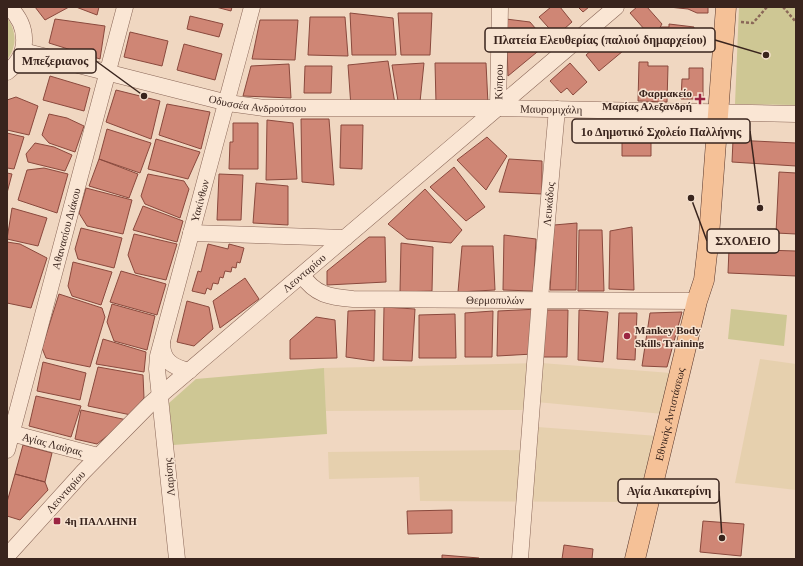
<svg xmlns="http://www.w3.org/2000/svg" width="803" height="566" viewBox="0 0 803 566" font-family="Georgia,serif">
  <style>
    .farmland { fill: #e6d0ae }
    .green { fill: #cec794 }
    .building { fill: #cf8675; stroke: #8a493d }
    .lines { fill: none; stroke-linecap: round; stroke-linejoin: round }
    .minor-casing { stroke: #8a6758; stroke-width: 17 }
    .major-casing { stroke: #57362c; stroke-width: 21 }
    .path { stroke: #8a6758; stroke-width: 2.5; stroke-dasharray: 3 2; stroke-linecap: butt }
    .minor { stroke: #fae6d4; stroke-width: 16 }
    .major { stroke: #f5c197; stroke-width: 20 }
    .poi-dot { fill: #9b2542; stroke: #f7e3d1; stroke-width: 1.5 }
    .labels { text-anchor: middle; stroke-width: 3; stroke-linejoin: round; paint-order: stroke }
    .street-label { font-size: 11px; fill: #39241d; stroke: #f7e3d1 }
    .poi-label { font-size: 11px; font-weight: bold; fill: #39241d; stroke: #f7e3d1; text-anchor: start }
    .leader { fill: none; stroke: #39241d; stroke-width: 1.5 }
    .callout-dot { fill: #39241d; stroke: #f7e3d1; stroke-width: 1.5 }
    .callout { fill: #f7e3d1; stroke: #39241d; stroke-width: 1.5 }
    .callout-label { font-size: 12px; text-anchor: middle; font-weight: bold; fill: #39241d }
  </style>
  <rect width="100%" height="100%" fill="#f0d7c1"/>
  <path class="farmland" d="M760,359L796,364V490L735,483Z
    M541,363L671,373L663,414L526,401L525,410L326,411L324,368Z
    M524,426L658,436L644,502L420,501L419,477L329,479L328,452L521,450Z"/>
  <path class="green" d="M739,7H796V105L735,104Z
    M7,18C17,31 17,47 7,60Z
    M731,309L787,315L784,346L728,339Z
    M324,368L327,434L173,445L169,403L196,379Z"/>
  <path class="building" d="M35,7H69L45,20Z
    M76,7H99L97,15Z
    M216,7H232L231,11Z
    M551,7H560L572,22L556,36L539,17Z
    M578,7H589L583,12Z
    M637,7H647L662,24L653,39L630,13Z
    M669,7H708V13H697L688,9Z
    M350,13L393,18L396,55H352Z
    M398,13H432L430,55H401Z
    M190,16L223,24L219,37L187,29Z
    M310,17H345L348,56L308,55Z
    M55,19L105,26L100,59L49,43Z
    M506,19L530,22L548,43L508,76Z
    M260,20H298L295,60L252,59Z
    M669,24L694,27L692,48L663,42L661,27H669Z
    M130,32L168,41L162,66L124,57Z
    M609,35L623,51L599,71L586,55Z
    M184,44L222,54L215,80L177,70Z
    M388,61L395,104L351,107L348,65Z
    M639,62H648V66H668L667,102L638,101Z
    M424,63L420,102L398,101L392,65Z
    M435,63H486L488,104L436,103Z
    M570,63L587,82L573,95L567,88L561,93L550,81Z
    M289,64L291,98L243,96L251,66Z
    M305,66H332L331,93H304Z
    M689,68H703V99H681L682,79H689Z
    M50,76L90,88L84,111L43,100Z
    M116,90L160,101L151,139L106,122Z
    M16,97L38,106L29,135L7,130V100Z
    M167,104L210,112L201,149L159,135Z
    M49,114L67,118L84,126L75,152L49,143L42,135Z
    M301,119H329L334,185L302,182Z
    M267,120L293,123L297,179L266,180Z
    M233,123H258V169H229L230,142H233Z
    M341,125H363L362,169L340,168Z
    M618,128H651V156H622V139H618Z
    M107,129L151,143L140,173L99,159Z
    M7,133L24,137L14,169L7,168Z
    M487,137L507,156L486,190L457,160Z
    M156,139L200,152L188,179L148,169Z
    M733,140L796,143V166L732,162Z
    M35,143L54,147L72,155L65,171L28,162L26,154Z
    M99,159L138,174L129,198L89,186Z
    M509,159L542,161V194L499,192Z
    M454,167L485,207L466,221L430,187Z
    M44,168L68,174L57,213L18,200L27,170Z
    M779,172L796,173V234L776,233Z
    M7,173L12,174L7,193Z
    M148,174L184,181L189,189L180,218L145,204L141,196Z
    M219,174L243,175L241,220H217Z
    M256,183L288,186V225L253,223Z
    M86,188L132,200L123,234L87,226L79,213Z
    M425,189L462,230L451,243L407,239L388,224Z
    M143,206L183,221L177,242L133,230Z
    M12,208L47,218L38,246L7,239Z
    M577,223L576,290H550L554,225Z
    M632,227L634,290L609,289L610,231Z
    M81,228L122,238L114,268L78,259L75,249Z
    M579,230H602L604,291H578Z
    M134,234L177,244L166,280L135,273L128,255Z
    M504,235L536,239L533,291L503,290Z
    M369,237H385L386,282L327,285V271Z
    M7,242L20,244L47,258L31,308L7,303Z
    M401,243L433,247L432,291L400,292Z
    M208,244L228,249L229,244L244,248L240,263L237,262L236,268L232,267L231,272L225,271L223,278L220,277L218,284L213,283L211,290L207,288L205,294L192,291L198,271L201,272Z
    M462,246H493L495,290L458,292Z
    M729,249L796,251V276L728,273Z
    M73,262L112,272L101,305L72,296L68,286Z
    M121,271L166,284L157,315L110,302Z
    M245,278L259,299L220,328L213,301Z
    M59,294L102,308L105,317L90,367L46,358L42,348Z
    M187,301L209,307L213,329L194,346L177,342Z
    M112,304L155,316L147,350L114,341L107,322Z
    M384,307L415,309L412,361L383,360Z
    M539,309L533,354L497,356L498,311Z
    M375,310L374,361L346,357L348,311Z
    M546,310H568L567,357H540Z
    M579,310L608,312L603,362L578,360Z
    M493,311L492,357H465V313Z
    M682,312L667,367L642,366L650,313Z
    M619,313H637L635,360L617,359Z
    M455,314L456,358H419V315Z
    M316,317L335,320L337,358L290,359V340Z
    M103,339L146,352L144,372L96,364Z
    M43,362L86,373L80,400L37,391Z
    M98,367L143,375L144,398L131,415L88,406Z
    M36,396L81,406L71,437L29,426Z
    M81,410L127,420L97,444L75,439Z
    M23,445L52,453L45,482L15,474Z
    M15,474L45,482L48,490L20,520L7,516V502Z
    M452,510V533L408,534L407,511Z
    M703,521L744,524L741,556L700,552Z
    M564,545L593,549L592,559H562Z
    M442,555L479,558V559H442Z"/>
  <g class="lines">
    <defs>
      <g id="minor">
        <path id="s1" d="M23,51L228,103L264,108H498L796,114"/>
        <path d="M7,72C30,55 29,26 9,7"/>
        <path id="s2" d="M498,108L500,7"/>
        <path d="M191,233L345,238"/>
        <path id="s3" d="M302,275C315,295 330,297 353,299L697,301"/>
        <path d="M162,343C162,361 173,367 189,371"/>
        <path id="s4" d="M7,432L98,456"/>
        <path id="s5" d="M7,450L125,7"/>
        <path id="s6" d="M7,556L83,472L150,404L616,7"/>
        <path id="s7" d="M177,559L157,369L158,356L252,7"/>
        <path id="s8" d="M520,559L540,299L557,109"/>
      </g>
      <g id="major">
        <path id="s9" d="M635,559L697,301L704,280L709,236L726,7"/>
      </g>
    </defs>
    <use href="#minor" class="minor-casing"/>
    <use href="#major" class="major-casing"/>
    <path class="path" d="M783,7L796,22
      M741,22L753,23L767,7"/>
    <use href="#minor" class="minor"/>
    <use href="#major" class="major"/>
  </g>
  <g class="poi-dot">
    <path d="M698 93h4v4h4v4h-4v4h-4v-4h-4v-4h4z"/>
    <circle cx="627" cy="336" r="4"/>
    <rect x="53" y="517" width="8" height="8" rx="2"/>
  </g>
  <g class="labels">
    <g class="street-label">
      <text dy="4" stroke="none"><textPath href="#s2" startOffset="26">Κύπρου</textPath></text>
      <text dy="4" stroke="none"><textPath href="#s1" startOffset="241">Οδυσσέα Ανδρούτσου</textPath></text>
      <text dy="4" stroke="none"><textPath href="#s1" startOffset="535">Μαυρομιχάλη</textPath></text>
      <text dy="4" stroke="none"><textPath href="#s7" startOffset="365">Υακίνθων</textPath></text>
      <text dy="4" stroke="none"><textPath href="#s8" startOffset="356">Λευκάδος</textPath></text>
      <text dy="4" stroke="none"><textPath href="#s5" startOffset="229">Αθανασίου Διάκου</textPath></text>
      <text dy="4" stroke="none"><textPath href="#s6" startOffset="411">Λεονταρίου</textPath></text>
      <text dy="4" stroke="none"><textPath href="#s3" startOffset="201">Θερμοπυλών</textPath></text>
      <text dy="4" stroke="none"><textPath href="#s9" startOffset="149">Εθνικής Αντιστάσεως</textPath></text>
      <text dy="4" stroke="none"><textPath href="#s4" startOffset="47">Αγίας Λαύρας</textPath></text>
      <text transform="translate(169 477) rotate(-95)" y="4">Λαρίσης</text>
      <text dy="4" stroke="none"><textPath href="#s6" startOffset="87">Λεονταρίου</textPath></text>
    </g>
    <g class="poi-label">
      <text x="692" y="97" text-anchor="end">Φαρμακείο<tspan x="692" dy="13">Μαρίας Αλεξανδρή</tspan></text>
      <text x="635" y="334">Mankey Body<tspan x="635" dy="13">Skills Training</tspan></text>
      <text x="65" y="525">4η ΠΑΛΛΗΝΗ</text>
    </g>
  </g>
  <path class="leader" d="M766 55L715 40M144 96L96 61M760 208L750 131M691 198L707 241M722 538L719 491"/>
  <g class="callout-dot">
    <circle cx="766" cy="55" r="4"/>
    <circle cx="144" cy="96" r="4"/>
    <circle cx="760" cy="208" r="4"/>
    <circle cx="691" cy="198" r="4"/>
    <circle cx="722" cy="538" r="4"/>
  </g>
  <g class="callout">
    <rect x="485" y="28" width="230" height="24" rx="4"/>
    <rect x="14" y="49" width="82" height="24" rx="4"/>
    <rect x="572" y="119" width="178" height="24" rx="4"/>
    <rect x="707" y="229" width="72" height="24" rx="4"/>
    <rect x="618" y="479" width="101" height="24" rx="4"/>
  </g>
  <g class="callout-label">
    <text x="600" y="44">Πλατεία Ελευθερίας (παλιού δημαρχείου)</text>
    <text x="55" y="65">Μπεζεριανος</text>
    <text x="661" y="136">1ο Δημοτικό Σχολείο Παλλήνης</text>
    <text x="743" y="245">ΣΧΟΛΕΙΟ</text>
    <text x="669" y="495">Αγία Αικατερίνη</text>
  </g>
  <rect width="803" height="566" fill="none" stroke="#39241d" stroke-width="16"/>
</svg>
